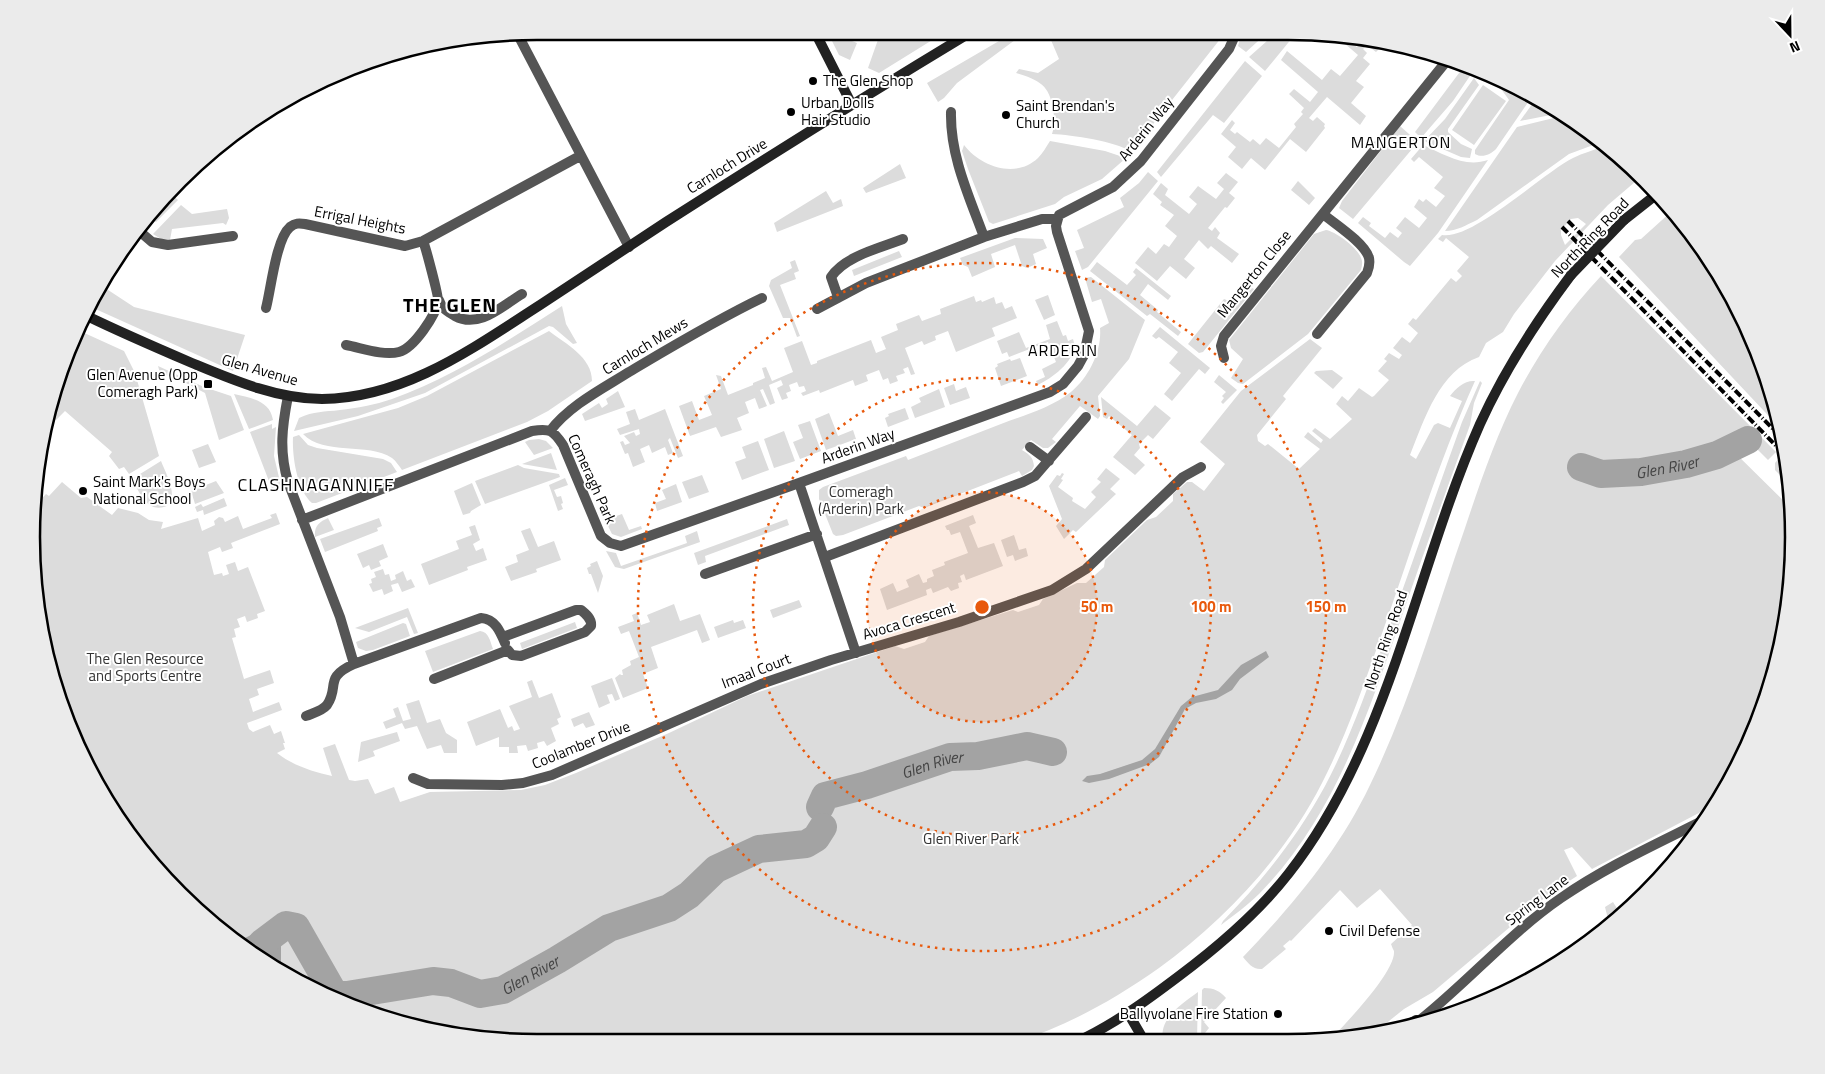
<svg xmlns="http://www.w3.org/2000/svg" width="1825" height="1074" viewBox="0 0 1825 1074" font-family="'Titillium Web',sans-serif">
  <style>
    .green { fill: #dcdcdc; fill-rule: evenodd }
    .water { fill: #a3a3a3 }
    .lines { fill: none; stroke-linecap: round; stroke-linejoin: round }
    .river { stroke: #a3a3a3; stroke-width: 28 }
    .street { stroke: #555; stroke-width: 10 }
    .secondary { stroke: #222; stroke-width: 10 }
    .rail { stroke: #000; stroke-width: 4; stroke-dasharray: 8 2.5 1 2.5; stroke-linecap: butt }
    .secondary-bridge { stroke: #222; stroke-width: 10 }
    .ring { fill: none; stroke: #e8590c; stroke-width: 2.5; stroke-dasharray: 2.5 5 }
    .poi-dot { fill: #000; stroke: #fff; stroke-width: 2 }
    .labels { text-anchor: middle; stroke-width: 4; stroke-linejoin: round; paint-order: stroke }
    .poi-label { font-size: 15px; fill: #000; stroke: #fff; text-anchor: start }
    .street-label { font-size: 15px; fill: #000; stroke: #fff }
    .park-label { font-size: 15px; fill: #333; stroke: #fff }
    .neighbourhood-label { font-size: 16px; letter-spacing: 1px; fill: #000; stroke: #fff }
    .water-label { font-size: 16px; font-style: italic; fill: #444; stroke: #fff }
    .quarter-label { font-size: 18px; letter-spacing: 1px; fill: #000; stroke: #fff }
    .district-label { font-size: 20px; font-weight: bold; letter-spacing: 1px; fill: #000; stroke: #fff }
    .rim { fill: none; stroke: #000; stroke-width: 2.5 }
    .centre { fill: #e8590c; stroke: #fff; stroke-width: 2.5 }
    .ring-label { font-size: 15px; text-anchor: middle; font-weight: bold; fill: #e8590c; stroke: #fff; stroke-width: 4; stroke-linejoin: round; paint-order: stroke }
  </style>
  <rect width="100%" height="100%" fill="#fff"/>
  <path class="green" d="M1297,32L1265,71L1249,57L1276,33Z
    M1048,33H1223L1221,38L1131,152C1116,141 1072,135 1052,134C1055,125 1055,119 1053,110C1050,85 1039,80 1016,73L1019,69L1038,73L1059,59Z
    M1242,33H1267L1246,52L1238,46Z
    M842,34L847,39L857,43L850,60L839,55L829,35Z
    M880,34H942L879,73L868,68Z
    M1011,34H1017L1015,40L957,83L944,98L938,102L927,83Z
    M1353,39L1389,46L1384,50L1380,48L1376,52L1367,45L1363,49L1367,53L1363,58L1370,64L1356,81L1364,87L1351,103L1366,116L1360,125L1327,97L1309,118L1313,121L1317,117L1325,124L1324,126L1325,128L1306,152L1290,139L1265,170L1251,158L1242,169L1228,157L1236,147L1221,134L1232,120L1235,123L1230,130L1235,134L1237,132L1250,142L1253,139L1260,145L1266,138L1279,148L1296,127L1294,124L1303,114L1301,112L1304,108L1289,94L1294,89L1310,102L1318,92L1281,60L1287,51L1322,80L1331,69L1340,76L1358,55L1344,43L1346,40L1357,47L1359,45Z
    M1245,61L1262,76L1224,123L1213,115L1161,177L1157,172Z
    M1465,65L1474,70L1453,101L1421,138L1415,132Z
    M1478,72L1531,98L1496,149C1490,155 1482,158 1475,154V150L1509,100C1508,98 1500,88 1499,86C1491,80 1483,86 1477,74Z
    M1474,78L1479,85L1448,129V132L1461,144L1472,149L1470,158L1461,157L1424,141L1445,119Z
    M1483,85L1506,101L1474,145L1452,130Z
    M1535,100L1561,113L1520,121Z
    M1566,115L1592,135L1596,144L1569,154L1477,220C1466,225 1457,231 1445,231L1517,127Z
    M1400,126L1418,142L1353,219L1339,208L1342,201Z
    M1050,141L1105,151L1126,158L1102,179L1064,197L1055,204L993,224L989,222L968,169L962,151L964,145C981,167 1016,179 1038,158C1043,153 1046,147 1050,141Z
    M1423,145C1444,154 1464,168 1488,160L1438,233L1410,266L1404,262L1358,223L1363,217L1371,223L1369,226L1385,238L1390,232L1398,238L1402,233L1396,228L1405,217L1419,228L1427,218L1414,207L1419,199L1423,202L1426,199L1436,207L1445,196L1434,188L1443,177L1419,157L1414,162L1411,159Z
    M1605,146L1642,176L1608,205L1555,261L1514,314L1503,332L1486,343L1479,357C1439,371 1425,418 1410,455L1416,459L1434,425L1438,423L1450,428L1462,401L1450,396C1456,388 1465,380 1475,381C1437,465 1410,555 1379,642C1362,690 1345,738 1322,783C1285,856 1225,920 1159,968C1115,999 1069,1025 1017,1042H504L374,1016L256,957L180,895L136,845L84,761L58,700L41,635L31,537L33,508L46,494L49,496L62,482L81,498L87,497L112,515L118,508L138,513L149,520L163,522L161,529L198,518L202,531L215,525L214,521L219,517L223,518L225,522L238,516L243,529L272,518L270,515L276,513L280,524L231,543L233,548L222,552L220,547L208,552L214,575L222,573L223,576L229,574L226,565L235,562L238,571L248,567L265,611L257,614L258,618L247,622L245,616L237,619L240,627L234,629L236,637L232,638L244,679L270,670L274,683L257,689L259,695L249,699L253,712L279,702L282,710L247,723L249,729L253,732L270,725L274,734L281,731L285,743H283L285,749L277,753C292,765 313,772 332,776L323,748L335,744L349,780L355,781L368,779L375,794L394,787L400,802L430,792L521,790L545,785L576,773L669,733L747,696L895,646L904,649L925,642L929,636L1013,610L1018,612L1039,605L1043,599L1077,583H1086L1104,567L1105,560L1147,520L1156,517L1173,501V494L1187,482H1192L1204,491L1225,464L1200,442L1241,391L1310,339L1322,348L1283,396L1286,399L1257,435L1258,441L1265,446L1268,444L1299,469L1320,449L1304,437L1308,432L1321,443L1323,440L1312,431L1315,428L1330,439L1352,419L1336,404L1342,396L1348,401L1359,388L1372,397L1374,396L1389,380L1378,371L1387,361L1384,359L1389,353L1399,359L1402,355L1393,348L1402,337L1410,343L1418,333L1408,324L1413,318L1416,320L1451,278L1456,282L1462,276L1457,271L1469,257L1446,238L1443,242L1438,239L1442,235C1473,240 1543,173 1573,158C1583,153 1594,150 1605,146ZM1578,218L1586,224L1565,245L1561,235V230L1571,219Z
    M900,164L906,178L866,193L863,188Z
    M1148,172L1158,181L1088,267L1082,270L1075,251L1084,248L1077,230L1124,207L1120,198L1139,183Z
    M1226,173L1238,182L1229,193L1235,198L1227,208L1225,207L1208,228L1212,231L1215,227L1220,233L1217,238L1239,254L1232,263L1211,246L1208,249L1199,240L1184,259L1195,268L1186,279L1170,266L1157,281L1135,263L1148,247L1156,254L1164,244L1169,247L1177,236L1165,226L1174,215L1160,205L1162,202L1153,194L1161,183L1168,189L1165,195L1189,214L1197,204L1189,197L1198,186L1216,199L1224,189L1217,183Z
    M1298,181L1315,198L1309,205L1291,190Z
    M826,191L833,203L841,199L843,206L777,232L774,223Z
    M169,192L178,200L156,222L149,216Z
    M181,205L192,214L227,209L229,218L226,225L223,223L172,229L170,240L161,239L153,234Z
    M1672,211L1709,256L1755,344L1781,429L1619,257L1635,240L1641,239Z
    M1326,230C1335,231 1358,248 1361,258C1363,262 1362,266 1361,270L1308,334L1243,384L1238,383L1231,378L1243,359L1231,348L1229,340L1314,234Z
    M1015,238L1043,239L1047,248L1033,254L1036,264L1027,268L1022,266L1015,245L991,254L995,267L972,277L968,267L963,265L960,258Z
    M899,251L902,257L854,276L852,270Z
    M795,260L799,271L794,273L796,279L780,285L800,336L797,337L790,318H783L769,286L771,280L792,268L790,262Z
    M1097,262L1127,285L1136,275L1133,272L1136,268L1171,296L1168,300L1148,284L1140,295L1158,310L1157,312L1181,332L1178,336L1150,314L1147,316L1090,271Z
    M1601,276L1776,452L1768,460L1741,433L1726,436L1722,440L1791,508L1794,537L1784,636L1755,731L1716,804L1592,869L1572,847L1564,850L1577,876L1548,895L1433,992L1404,1009L1374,1033L1330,1040C1344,1025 1396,972 1394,951C1393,949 1392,947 1391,944L1412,925L1380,889L1357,908L1340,890L1291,941L1290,940L1283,946L1286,949L1262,969C1253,970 1248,963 1243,957C1293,905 1339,850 1370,785C1410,703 1435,614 1465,528C1480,483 1496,436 1518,393C1540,351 1568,311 1601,276Z
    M1091,277L1145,320L1129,359L1098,396L1100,416L1098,419L1080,406L1052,439L1056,442L1048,448H1043L1031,440L1022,450C1030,455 1033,457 1034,466L1032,470L1022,476L1019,471L924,508L919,506L843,535L836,536L833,534L819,499V490L823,487L906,456L908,460C939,448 970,436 1001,424C1024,415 1051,408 1071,392C1089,377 1102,351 1100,328L1109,323L1101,299L1092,302L1085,278Z
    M102,286L134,307L245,335L233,371L91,307Z
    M1252,288L1254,289L1203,352L1199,353L1188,344L1224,299L1234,303Z
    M1048,295L1055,315L1044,320L1035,300Z
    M974,296L976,302L981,300L982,302L994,297L996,304L1002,302L1005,309L1012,306L1017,318L992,328L995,336L956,352L948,331L935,336L936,340L924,345L922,341L905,348L915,374L911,375L908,367L903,369L905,373L896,376L898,381L890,384L888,378L883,380L879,370L866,375L868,381L855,386L853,380L820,393L819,390L803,396L801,393L806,391L804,386L799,387L797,382L789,385L791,391L786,393L788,398L782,400L777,388L783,385L781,380L769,385L775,403L770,405L763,389L760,390L767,406L759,409L755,398L745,402L749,413L737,418L742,430L721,437L716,427L690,436L679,406L692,401L699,420L712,415L704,396L721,389L716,375L721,376L728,395L753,385V383L765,378L762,368L766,367L772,381L793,372L784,348L802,341L811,365L817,363V361L871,340L876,353L886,349L881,337L898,330L896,324L919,315L922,321L941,314L940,309Z
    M562,306L566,324L577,343L573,344L553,327L549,326L425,393L358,416L294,431L299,418C314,411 324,412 340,410C357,408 375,405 392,399C454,377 507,341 562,306Z
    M1057,321L1063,336L1066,335L1068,341L1073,339C1080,358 1053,378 1038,385L1036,381L1045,377L1042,369L1056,362L1048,342L1009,357L1007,352L1002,354L997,341L1019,332L1026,348L1050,339L1046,325Z
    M1160,327L1210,368L1205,374L1199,369L1172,401L1164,394L1181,373L1169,363L1178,352L1159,337L1156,339L1152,336Z
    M80,331L124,351L135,373L159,456L129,474L124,467L119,469L109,456L112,452L65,411L56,420L49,415L58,375Z
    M549,331C566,344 592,357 592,381L548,411L527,422L402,470C399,466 396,461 392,458C368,442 324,456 303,434L398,408L427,396Z
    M1020,358L1027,376L1001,386L995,368L998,366L997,364L1010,359L1011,361Z
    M158,366L204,387L231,396L244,430L219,440L205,393L178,379L160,373Z
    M1332,370L1343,378L1333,389L1314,373L1316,371Z
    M1219,375L1237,390L1223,404L1221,402L1224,398L1222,396L1226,392L1214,382Z
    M1480,381L1482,383L1474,403L1470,425C1448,486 1426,546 1405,607C1370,708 1336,816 1259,894C1248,905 1234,915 1221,925L1223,921C1263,880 1298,836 1325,786C1350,739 1367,689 1385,639C1411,567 1436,494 1462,422Z
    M954,384L956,391L966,387L970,398L950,405L944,388Z
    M939,389L945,407L915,418L911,407L921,402L919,398Z
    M618,391L625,407L585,421L582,414L599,403L602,408L608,404L606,399Z
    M234,394C250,398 270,400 273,420L249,429Z
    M1101,397L1137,426L1155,405L1171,418L1153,439L1148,435L1139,444L1140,448L1134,455L1145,465L1135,475L1113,457L1132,435L1109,416L1107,419L1103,417Z
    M905,408L909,419L888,427L885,418L889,416L888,414Z
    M635,409L639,420L665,409L683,456L678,458L670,438L668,440L673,453L668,455L665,447L652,453L649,445L640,449L645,462L633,467L628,453L625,454L620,442L623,441L625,445L630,443L624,436L634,432L636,436L640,434L639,429L620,435L617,429L630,424L626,412Z
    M829,413L838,436L853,430L856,439L826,450L815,419Z
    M810,421L821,451L800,459L793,442L803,438L798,425Z
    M272,424V429L276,427L274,456L281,486L272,489L250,432Z
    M784,431L795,461L774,468L764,439Z
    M299,435L308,445L317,448L383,459L391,463L397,472L316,503H312C297,490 292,456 293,437Z
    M539,439L546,441L553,448L534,455L525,442L529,440Z
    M758,441L769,470L742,480L735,462L746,458L742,447Z
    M208,444L216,462L199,468L192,450Z
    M551,453L557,470L522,464Z
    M1780,457L1786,463L1788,483L1775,470V463Z
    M161,461C165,471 172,484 172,495C172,501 170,505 164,507C146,512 139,491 132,479Z
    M518,465L524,468L559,474L560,477L485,504L475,481Z
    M1106,468L1120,479L1110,489L1116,494L1076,532L1073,530L1064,539L1056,526L1062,519L1049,486L1057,475L1060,476L1062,473L1064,474L1061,479L1063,480L1058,487L1073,498L1072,501L1085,509L1096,497L1091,492L1101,482L1097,479Z
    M702,475L709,492L689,499L682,482Z
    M565,478L568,485L554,490L557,497L561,496L563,503L561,504L563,509L558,511L549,485Z
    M216,481L224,493L195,504L191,491Z
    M472,483L481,505L471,511L470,513L463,515L454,491Z
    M676,484L682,502L657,511L655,503L666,499L662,490Z
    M224,498L227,506L204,515L203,510L197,512L195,507L201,504L203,507Z
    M622,514L629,530L641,526L642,529L621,537L612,534L605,520Z
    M973,515L976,523L969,526L978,548L994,543L1003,566L966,580L964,574L960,576L962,582L958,583L959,588L951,591L948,587L933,593L931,588L926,590L927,595L887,610L880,589L893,583L897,592L909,587L906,580L919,574L923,583L927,582V579L934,576L932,570L945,565L944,562L968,553L960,532L951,535L949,530H947L945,526Z
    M328,518L334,530L315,537C314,526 319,522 328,518Z
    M379,518L382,526L377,528L378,531L325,552L320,539Z
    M787,519L789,525L705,556L706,562L698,565L694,553Z
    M475,525L480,540L473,544L476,551L483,548L487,560L467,567L468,570L429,585L421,564L459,549L456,541L472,535L469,527Z
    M530,528L538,547L554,541L561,560L536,569L537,572L511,581L505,567L518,562L516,555L529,550L521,531Z
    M697,531L700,542L624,569L615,567L606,551L616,553L621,566L687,543L685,536Z
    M1014,535L1019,550L1026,548L1028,556L1015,561L1013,555L1007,557L1001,540Z
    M383,544L388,557L379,561L381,566L371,570L369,565L363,568L357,554Z
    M597,561L603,576L598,593L591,574H589L587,568L591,566L590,564Z
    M383,569L385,575L389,574L391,581L396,579L395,575L403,571L407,581L411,579L415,587L402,592L398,583L391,585L393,591L384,595L382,589L373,592L369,584L372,583L371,579L376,577L374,572Z
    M799,600L802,607L773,618L770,610Z
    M674,604L680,621L700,614L710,640L702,643L697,630L651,647L658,668L643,674L648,688L623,698L615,678L620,674L621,675H623L622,670L631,665L630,661L639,657L629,631L621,634L618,627L634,621L632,615L637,613L641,625L650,622L647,615Z
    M408,608L418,633L414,634L407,617L369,632L355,628Z
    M733,620L734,623L743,620L746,628L718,638L714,627Z
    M575,622L577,628L522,649L520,643Z
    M403,623L406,624L410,636L373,650L366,651L358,648L356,642Z
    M480,631C489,632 490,641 493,649L433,672L425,651Z
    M612,678L620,699L615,701L612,694L607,695L610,703L599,708L591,686Z
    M532,680L539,698L552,693L561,717L557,719L559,724L551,728L556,741L547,746L544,741L537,743L538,748L528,751L526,745L517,746L518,753H509V747H499V737L476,746L467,722L500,709L508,728L512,726L514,731L520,729L509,706L532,697L527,682Z
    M419,700L427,723L440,719L446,733L457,740V753H444L441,745L427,749L417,726L405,729L402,723L386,729L383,722L396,717L393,709L398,707L403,721L411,719L406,704Z
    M589,712L595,725L586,728L583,723L574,727L571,719Z
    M397,732L400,741L373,751L375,756L358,762L361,742Z
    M1613,902L1618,910L1634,903L1622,917L1598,934L1597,931L1602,927L1600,923L1608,919L1605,907Z
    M1204,988C1214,988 1220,991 1226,998L1204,1022L1209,1028L1205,1033L1211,1039L1201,1040L1202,990Z
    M1198,992L1197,1041L1163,1039C1159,1018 1183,1003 1198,992Z"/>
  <path class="water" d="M1266,651L1269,657L1240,679L1232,690L1216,699L1196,703L1185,709L1159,757L1150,764L1109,779L1089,783L1082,781L1087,776L1100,774L1142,760L1155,749L1181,706L1192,697L1218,690L1241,665Z
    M287,917L295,918L301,924L288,929L281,933V970L256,957L237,942Z"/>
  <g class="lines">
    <g class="river">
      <path id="s1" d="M1581,467L1601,474L1641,472L1686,464L1717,455L1748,440"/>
      <path id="s2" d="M820,807L825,796L867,785L950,757L978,756L1027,746L1053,752"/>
      <path id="s3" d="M262,943L286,925L296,927L332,990L338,995H347L433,981L451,983L480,994L503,990L557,960L609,928L669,908L689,895L716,869L759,849L806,844L816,838L823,827"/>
    </g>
    <path class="street" d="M518,35L629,247
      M951,112C950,156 969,196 984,237
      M138,230L152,242L168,245L233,236
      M838,297L831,277C845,256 880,248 903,239
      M439,300C442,309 447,311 455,316C479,329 502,306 522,294
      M266,308C271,289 276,239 290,227C295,223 299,223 305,224L405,246L423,241L580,156
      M817,309L866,283L984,237L1042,219H1057
      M1317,334L1367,273C1369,268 1370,263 1369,258C1365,243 1335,224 1323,214
      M346,345C362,348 383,356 399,352C414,348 436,315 438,301C439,297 425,245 423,241
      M1224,358L1221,346L1224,336L1449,58
      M288,396C282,427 279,451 288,482L340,617L354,664
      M550,431C570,405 602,389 629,372C673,346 716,320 762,298
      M1030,447L1049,461
      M799,483L856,653
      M302,520L532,431C550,428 553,430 563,445L601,536L610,543L621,546L799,483L1050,392L1063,384L1078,366L1084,355L1089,331L1057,232L1056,226L1059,215L1113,187L1141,161L1229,49L1236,33
      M825,557L1023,482L1035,476L1086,417
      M705,574L817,534
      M434,679L508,650L512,655L521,656L585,632L591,626C592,619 586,614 581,610H576L503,637
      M306,716C313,713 322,711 327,705C340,686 323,678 354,664L481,618C495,619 500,631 505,643
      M413,778L428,784L502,785L523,783L552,775L761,684L831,660L959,622L1052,590L1086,569L1183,477L1201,467
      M1420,1020C1469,981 1510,933 1561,898C1607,866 1659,843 1708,818"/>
    <path class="secondary" d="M816,34L852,105
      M1624,220L1657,194
      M87,316C122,333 157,348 192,363C233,380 277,399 322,399C405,398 473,348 540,305C582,277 624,250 666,222C766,158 867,95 968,34
      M1128,1013L1145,1042
      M1402,1028L1416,1020H1420L1423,1024
      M1076,1042C1113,1025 1146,1001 1179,976C1219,946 1258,913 1289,873C1390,744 1415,571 1480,424C1505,369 1535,323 1571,275"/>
    <path class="rail" d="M1568,221L1784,440
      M1562,227L1786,456"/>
    <path class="secondary-bridge" d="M1571,275L1624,220"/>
  </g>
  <circle cx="982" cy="607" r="115" fill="#e8590c" fill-opacity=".12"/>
  <g class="ring">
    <circle cx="982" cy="607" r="115"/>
    <circle cx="982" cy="607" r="229"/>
    <circle cx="982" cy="607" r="344"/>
  </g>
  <g class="poi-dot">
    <circle cx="813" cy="81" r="5"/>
    <circle cx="791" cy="112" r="5"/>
    <circle cx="1006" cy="115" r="5"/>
    <rect x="203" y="379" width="10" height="10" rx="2.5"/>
    <circle cx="83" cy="491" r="5"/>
    <circle cx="1329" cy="931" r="5"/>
    <circle cx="1278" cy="1014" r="5"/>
  </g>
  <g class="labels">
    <g class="poi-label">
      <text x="823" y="86">The Glen Shop</text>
      <text x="801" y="108">Urban Dolls<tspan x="801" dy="17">Hair Studio</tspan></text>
      <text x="1016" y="111">Saint Brendan's<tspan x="1016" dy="17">Church</tspan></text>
      <text x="198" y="380" text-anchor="end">Glen Avenue (Opp<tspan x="198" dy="17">Comeragh Park)</tspan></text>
      <text x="93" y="487">Saint Mark's Boys<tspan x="93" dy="17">National School</tspan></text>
      <text x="1339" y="936">Civil Defense</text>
      <text x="1268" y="1019" text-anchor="end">Ballyvolane Fire Station</text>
    </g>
    <g class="street-label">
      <text transform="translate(1146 129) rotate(-51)" y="5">Arderin Way</text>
      <text transform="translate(727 166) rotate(-32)" y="5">Carnloch Drive</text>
      <text transform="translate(360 220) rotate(11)" y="5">Errigal Heights</text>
      <text transform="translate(1590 238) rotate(-46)" y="5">North Ring Road</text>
      <text transform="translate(1254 274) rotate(-51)" y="5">Mangerton Close</text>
      <text transform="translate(645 346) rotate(-31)" y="5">Carnloch Mews</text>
      <text transform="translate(260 370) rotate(16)" y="5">Glen Avenue</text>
      <text transform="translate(858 446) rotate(-20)" y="5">Arderin Way</text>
      <text transform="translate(592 479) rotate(66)" y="5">Comeragh Park</text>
      <text transform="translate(909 621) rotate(-17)" y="5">Avoca Crescent</text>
      <text transform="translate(1386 640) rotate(-71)" y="5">North Ring Road</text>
      <text transform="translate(756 671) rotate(-21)" y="5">Imaal Court</text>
      <text transform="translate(581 745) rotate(-22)" y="5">Coolamber Drive</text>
      <text transform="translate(1537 900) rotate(-37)" y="5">Spring Lane</text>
    </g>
    <g class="park-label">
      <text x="861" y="497">Comeragh<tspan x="861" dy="17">(Arderin) Park</tspan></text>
      <text x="145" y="664">The Glen Resource<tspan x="145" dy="17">and Sports Centre</tspan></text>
      <text x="971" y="844">Glen River Park</text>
    </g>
    <g class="neighbourhood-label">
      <text x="1401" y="148">MANGERTON</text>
      <text x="1063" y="356">ARDERIN</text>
    </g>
    <g class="water-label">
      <text dy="6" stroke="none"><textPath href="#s1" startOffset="88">Glen River</textPath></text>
      <text dy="6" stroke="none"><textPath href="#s2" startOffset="124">Glen River</textPath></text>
      <text dy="6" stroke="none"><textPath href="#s3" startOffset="320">Glen River</textPath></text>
    </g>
    <g class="quarter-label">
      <text x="316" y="491">CLASHNAGANNIFF</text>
    </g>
    <g class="district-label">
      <text x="450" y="312">THE GLEN</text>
    </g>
  </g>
  <path d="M0 0H1825V1074H0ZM537 40H1288A497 497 0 0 1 1785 537V537A497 497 0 0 1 1288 1034H537A497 497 0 0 1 40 537V537A497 497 0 0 1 537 40Z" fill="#ebebeb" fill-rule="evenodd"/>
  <path class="rim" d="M537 40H1288A497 497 0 0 1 1785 537V537A497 497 0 0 1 1288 1034H537A497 497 0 0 1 40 537V537A497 497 0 0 1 537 40Z"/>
  <circle cx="982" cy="607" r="8" class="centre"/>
  <g class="ring-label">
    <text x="1097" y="612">50 m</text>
    <text x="1211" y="612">100 m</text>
    <text x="1326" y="612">150 m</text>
  </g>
  <g transform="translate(1790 35) rotate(158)" stroke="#ffffff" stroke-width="4" paint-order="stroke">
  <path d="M0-4L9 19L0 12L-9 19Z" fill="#000000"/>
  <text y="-8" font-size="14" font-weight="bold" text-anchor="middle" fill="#000000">N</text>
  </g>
</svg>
